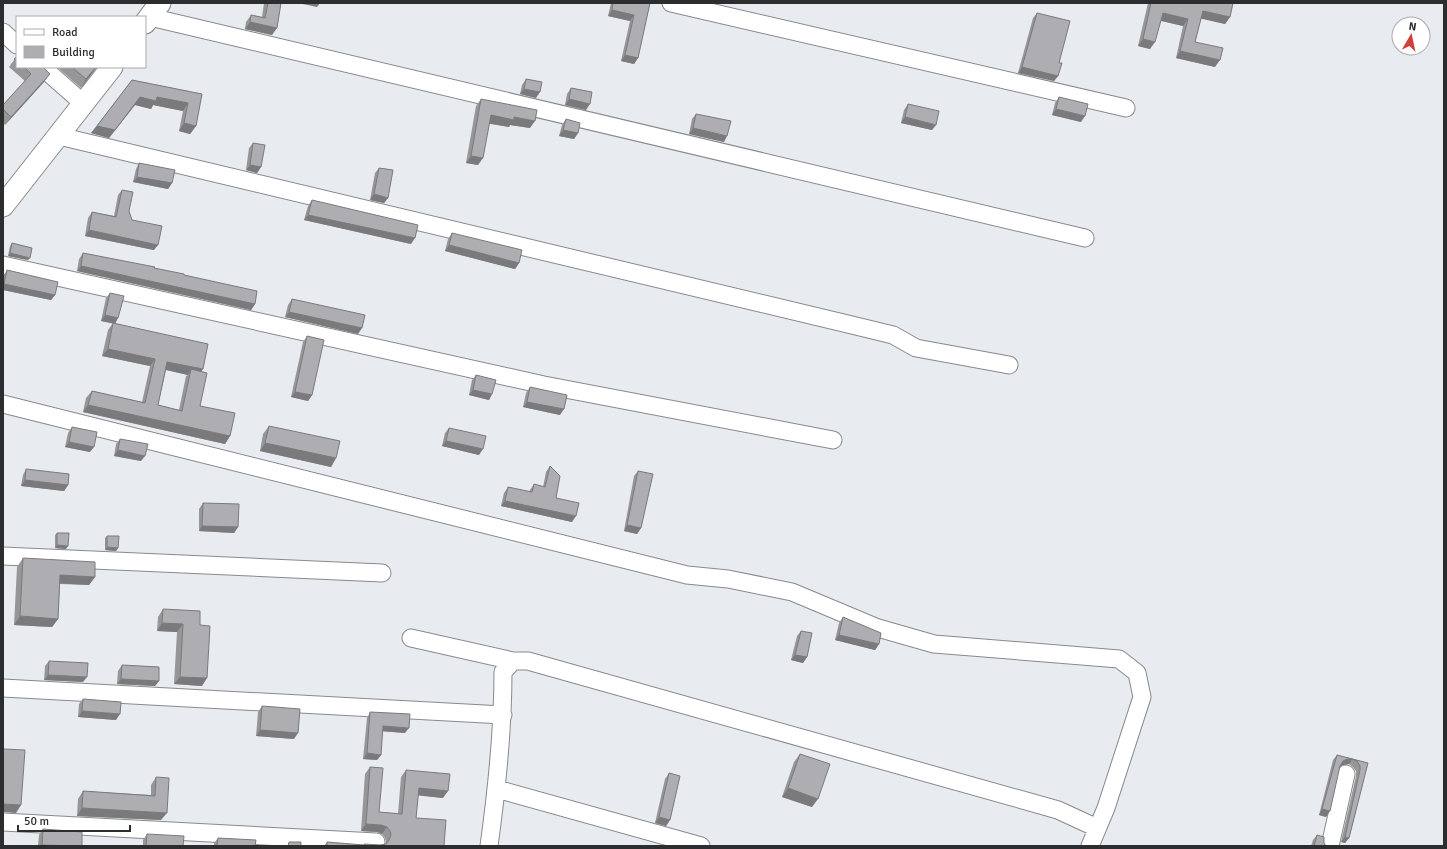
<svg xmlns="http://www.w3.org/2000/svg" width="1447" height="849" viewBox="0 0 1447 849" font-family="Signika,sans-serif">
  <style>
    .lines { fill: none; stroke-linecap: round; stroke-linejoin: round }
    .minor-casing { stroke: #878a8c; stroke-width: 19 }
    .tertiary-casing { stroke: #878a8c; stroke-width: 23 }
    .minor { stroke: #fff; stroke-width: 17 }
    .tertiary { stroke: #fff; stroke-width: 21 }
    .wall { fill: #969598; fill-rule: evenodd }
    .shaded-wall { fill: #7a797c }
    .building { fill: #aeadb1; stroke: #7a797c }
  </style>
  <rect width="100%" height="100%" fill="#e8ebef"/>
  <g class="lines">
    <defs>
      <path id="minor" d="M671,3L1126,108
        M150,17L1085,238
        M3,32L17,45
        M42,67L84,104
        M59,136L856,326L893,335L916,348L1009,365
        M3,265L544,385L833,440
        M3,404L687,575L728,579L792,592L878,628L934,644L1119,659L1137,673L1142,697L1106,808L1090,846
        M3,556L382,573
        M411,638L513,661
        M3,688L503,715
        M497,789L701,846
        M3,822L376,842
        M489,846C497,788 503,730 503,672L513,661H528L1058,810L1097,828
        M1330,846L1346,774"/>
      <path id="tertiary" d="M145,23L160,3
        M3,206L112,67"/>
    </defs>
    <use href="#minor" class="minor-casing"/>
    <use href="#tertiary" class="tertiary-casing"/>
    <use href="#minor" class="minor"/>
    <use href="#tertiary" class="tertiary"/>
  </g>
  <path class="wall" d="M264,3H281L272,35L245,29L246,22L251,15L262,17Z
    M611,3H650L638,58L634,64L621,61L630,21L608,16Z
    M1148,3H1233L1230,17L1225,24L1201,18L1195,42L1215,67L1176,58L1183,26L1161,21L1150,49L1138,46Z
    M1037,13L1059,63L1058,76L1054,81L1018,73L1033,18Z
    M17,56V67H43L44,82L5,125L3,123V105L25,81L9,67Z
    M57,67H97L81,88Z
    M526,79L536,98L520,94L522,85Z
    M132,80L202,94L196,126L190,134L179,131L183,111L153,105L151,109L135,105L109,138L91,133Z
    M571,88L586,110L565,105L567,94Z
    M1059,97L1081,122L1052,115L1055,103Z
    M481,99L530,128L510,125L509,127L489,123L478,165L466,163L476,106Z
    M908,104L932,130L901,123L904,110Z
    M696,114L724,142L689,134L692,119Z
    M566,119L578,133L574,139L559,136L562,125Z
    M253,143L261,167L257,173L246,170L249,148Z
    M139,163L172,183L168,189L133,182L136,169Z
    M379,168L388,198L384,203L370,200L375,173Z
    M122,190L132,220L154,250L85,236L88,218L92,212L114,216L118,195Z
    M312,200L411,244L304,220L308,206Z
    M452,233L519,263L515,269L445,251L448,239Z
    M12,243L28,260L8,256L10,246Z
    M83,253L184,275L255,304L251,310L77,271L79,259Z
    M7,270L55,295L51,300L3,290V278L4,275Z
    M110,293L115,323L201,371L200,406L230,436L225,444L83,412L86,398L92,391L142,402L150,366L102,356L108,330L113,323L101,321L106,298ZM166,370L188,375L186,376L179,410L158,405Z
    M292,299L358,334L285,317L288,305Z
    M307,336L312,395L308,401L291,397L303,342Z
    M476,375L492,394L489,400L469,395L472,380Z
    M530,387L560,415L523,407L526,393Z
    M269,426L336,458L331,467L260,451L263,434Z
    M72,427L90,452L65,447L68,433Z
    M449,428L479,455L442,446L445,433Z
    M120,439L141,461L114,456L116,444Z
    M550,466L556,498L572,522L501,506L504,493L508,487L529,492L530,490L534,484L543,487L546,472Z
    M26,469L68,485L64,491L21,486L23,475Z
    M638,471L641,528L637,534L624,531L634,476Z
    M203,503L238,527L234,533L199,531V509Z
    M57,533L66,549L55,548V535Z
    M107,536L118,548L116,551L105,550V538Z
    M23,558L95,577L89,585L60,584L58,619L52,627L14,625L17,567Z
    M163,609L200,625L202,686L174,684L177,632L157,631L158,617Z
    M843,617L879,644L875,650L835,640L839,623Z
    M801,631L807,657L803,663L791,660L797,636Z
    M49,661L83,682L44,680L45,666Z
    M122,665L159,681L155,686L117,684L118,671Z
    M83,699L116,720L78,717L79,704Z
    M262,706L294,739L256,736L258,712Z
    M370,712L405,733L382,731L381,755L377,760L363,759L367,718Z
    M800,754L812,807L782,797L794,762Z
    M1337,755L1368,763L1349,838L1345,843L1341,842L1356,776V771L1353,767L1349,764L1343,765L1340,766L1326,817L1319,815L1333,760Z
    M370,767L379,812L398,814L401,777L406,770L443,798L418,795L416,818L444,846H324L327,842L363,845L364,844L380,845L385,844L386,842L385,838L382,834L377,832L361,831L365,774Z
    M669,773L670,820L666,826L655,823L665,779Z
    M156,777L161,820L77,816L78,799L83,791L151,795V785Z
    M43,829L82,846H38L39,835Z
    M147,834L183,846H143V840Z
    M1317,835L1326,846H1311L1313,840Z
    M218,838L255,846H214V843Z"/>
  <path class="shaded-wall" d="M298,3H320L317,7Z
    M612,10L634,15L630,21L608,16Z
    M1203,11L1230,17L1225,24L1198,18Z
    M1163,13L1188,19L1183,26L1158,20Z
    M250,22L277,28L272,35L245,29Z
    M1143,39L1155,42L1150,49L1138,46Z
    M1180,51L1220,60L1215,67L1176,58Z
    M625,55L638,58L634,64L621,61Z
    M96,67H97L81,88L86,79Z
    M1022,67L1058,76L1054,81L1018,73Z
    M50,74L44,82L5,125L11,117Z
    M524,89L540,92L536,98L520,94Z
    M140,97H157L188,103L183,111L153,105L151,109L135,105L109,138L91,133L97,126Z
    M569,99L590,104L586,110L565,105Z
    M1056,109L1085,116L1081,122L1052,115Z
    M491,115L514,117L535,121L530,128L510,125L509,127L485,123Z
    M905,117L936,125L932,130L901,123Z
    M184,123L196,126L190,134L179,131Z
    M693,128L727,136L724,142L689,134Z
    M563,130L578,133L574,139L559,136Z
    M471,156L483,158L478,165L466,163Z
    M250,165L261,167L257,173L246,170Z
    M137,177L172,183L168,189L133,182Z
    M374,194L388,198L384,203L370,200Z
    M308,215L415,238L411,244L304,220Z
    M89,230L158,245L154,250L85,236Z
    M449,245L519,263L515,269L445,251Z
    M10,253L30,258L28,260L8,256Z
    M81,266L255,304L251,310L77,271Z
    M4,284L55,295L51,300L3,290V286Z
    M289,312L362,328L358,334L285,317Z
    M105,315L118,318L115,324L101,321Z
    M108,349L155,359L150,366L102,356Z
    M167,362L203,369L198,377L191,369L188,375L162,369Z
    M473,390L492,394L489,400L469,395Z
    M295,392L312,395L308,401L291,397Z
    M527,402L564,409L560,415L523,407Z
    M88,405L230,436L225,444L83,412Z
    M446,441L483,449L479,455L442,446Z
    M69,442L94,447L90,452L65,447Z
    M265,443L336,458L331,467L260,451Z
    M118,450L145,456L141,461L114,456Z
    M25,480L68,485L64,491L21,486Z
    M505,501L576,516L572,522L501,506Z
    M627,525L641,528L637,534L624,531Z
    M202,526L238,527L234,533L199,531Z
    M57,545L68,546L66,549L55,548Z
    M107,547L118,548L116,551L105,550Z
    M60,575L95,577L89,585L54,583Z
    M20,616L58,619L52,627L14,625Z
    M162,623L183,624L177,632L157,631Z
    M839,635L879,644L875,650L835,640Z
    M795,655L807,657L803,663L791,660Z
    M48,675L87,677L83,682L44,680Z
    M180,677L207,678L202,686L174,684Z
    M121,679L159,681L155,686L117,684Z
    M82,711L120,714L116,720L78,717Z
    M383,726L409,728L405,733L379,731Z
    M260,730L298,733L294,739L256,736Z
    M367,753L381,755L377,760L363,759Z
    M1347,759H1352L1349,764L1343,765L1339,767L1343,761Z
    M419,788L448,791L443,798L414,795Z
    M788,788L818,799L812,807L782,797Z
    M3,804L21,805L16,813L3,812Z
    M82,808L167,813L161,820L77,816Z
    M1322,809L1330,811L1326,817L1319,815Z
    M659,817L670,820L666,826L655,823Z
    M366,824L381,825L387,827L382,834L377,832L361,831Z
    M1345,837L1349,838L1345,843L1341,842Z"/>
  <path class="building" d="M268,3H281L277,28L250,22L251,15L265,18Z
    M613,3H650L638,58L625,55L634,15L612,10Z
    M1151,3H1233L1230,17L1203,11L1195,42L1223,48L1220,60L1180,51L1188,19L1163,13L1155,42L1143,39Z
    M1037,13L1070,21L1059,63H1062L1058,76L1022,67Z
    M17,56V61L14,59Z
    M24,67H43L50,74L11,117L3,109V105L31,74Z
    M72,67H96L86,79Z
    M526,79L542,82L540,92L524,89Z
    M132,80L202,94L196,126L184,123L188,103L157,97L156,101L140,97L115,130L97,126Z
    M571,88L592,92L590,104L569,99Z
    M1059,97L1088,104L1085,116L1056,109Z
    M481,99L537,110L535,121L514,117V120L491,115L483,158L471,156Z
    M908,104L939,111L936,125L905,117Z
    M696,114L731,121L727,136L693,128Z
    M566,119L580,123L578,133L563,130Z
    M253,143L265,145L261,167L250,165Z
    M139,163L175,170L172,183L137,177Z
    M379,168L393,170L388,198L374,194Z
    M122,190L133,192L129,211L132,220L162,226L158,245L89,230L92,212L116,217Z
    M312,200L418,225L415,238L308,215Z
    M452,233L522,250L519,263L449,245Z
    M12,243L32,248L30,258L10,253Z
    M83,253L155,267L154,268L184,274V275L257,291L255,304L81,266Z
    M7,270L58,282L55,295L4,284Z
    M110,293L124,296L118,318L105,315Z
    M292,299L365,315L362,328L289,312Z
    M113,323L208,344L203,369L167,362L158,405L182,411L191,369L207,373L200,406L235,413L230,436L88,405L92,391L145,403L155,359L108,349Z
    M307,336L324,340L312,395L295,392Z
    M476,375L496,380L492,394L473,390Z
    M530,387L567,395L564,409L527,402Z
    M269,426L340,441L336,458L265,443Z
    M72,427L97,432L94,447L69,442Z
    M449,428L486,436L483,449L446,441Z
    M120,439L148,444L145,456L118,450Z
    M550,466L560,476L556,498L579,503L576,516L505,501L508,487L532,492L534,484L545,487Z
    M26,469L69,474L68,485L25,480Z
    M638,471L653,474L641,528L627,525Z
    M203,503L239,504L238,527L202,526Z
    M57,533H69L68,546L57,545Z
    M107,536H119L118,548L107,547Z
    M23,558L95,562V577L60,575L58,619L20,616Z
    M163,609L200,611V625L210,626L207,678L180,677L183,624L162,623Z
    M843,617L881,633L879,644L839,635Z
    M801,631L812,633L807,657L795,655Z
    M49,661L88,663L87,677L48,675Z
    M122,665L159,667V681L121,679Z
    M83,699L121,702L120,714L82,711Z
    M262,706L300,709L298,733L260,730Z
    M370,712L410,714L409,728L383,726L381,755L367,753Z
    M3,749L25,750L21,805L3,804Z
    M800,754L830,764L818,799L788,788Z
    M1337,755L1368,763L1349,838L1345,837L1360,770V766L1357,761L1352,759H1347L1343,761L1340,766L1330,811L1322,809Z
    M370,767L383,768L379,812L402,814L406,770L450,774L448,791L419,788L416,818L446,820L444,846H327V842L364,845V844L380,845L386,844L389,840L391,835L390,831L387,827L381,825L366,824Z
    M669,773L680,776L670,820L659,817Z
    M156,777L169,778L167,813L82,808L83,791L155,796Z
    M43,829L82,832V846L42,845Z
    M147,834L184,836L183,846H146Z
    M1317,835L1324,837V843L1326,846H1314Z
    M218,838L256,840L255,846H217Z
    M289,842H301V846H288Z"/>
  <rect width="1447" height="849" fill="none" stroke="#2c2d2f" stroke-width="8"/>
  <rect x="16" y="16" width="130" height="52" fill="#ffffff" stroke="#ababac"/>
  <rect x="24" y="29" width="20" height="6" fill="#ffffff" stroke="#ababac"/>
  <text x="52" y="36" font-size="12" fill="#2c2d2f">Road</text>
  <rect x="24" y="46" width="20" height="12" fill="#aeadb1" stroke="#ababac"/>
  <text x="52" y="56" font-size="12" fill="#2c2d2f">Building</text>
  <g transform="translate(1411 36) rotate(9)"><circle r="19" fill="#ffffff" stroke="#ababac"/>
  <path d="M0-3L7 15L0 10L-7 15Z" fill="#d0413a"/>
  <text y="-6" font-size="11" font-weight="bold" text-anchor="middle" fill="#2c2d2f">N</text>
  </g>
  <path d="M18 825v6h112v-6" fill="none" stroke="#2c2d2f" stroke-width="2"/>
  <text x="24" y="825" font-size="12" fill="#2c2d2f" stroke="#ffffff" stroke-width="3" paint-order="stroke">50 m</text>
</svg>
